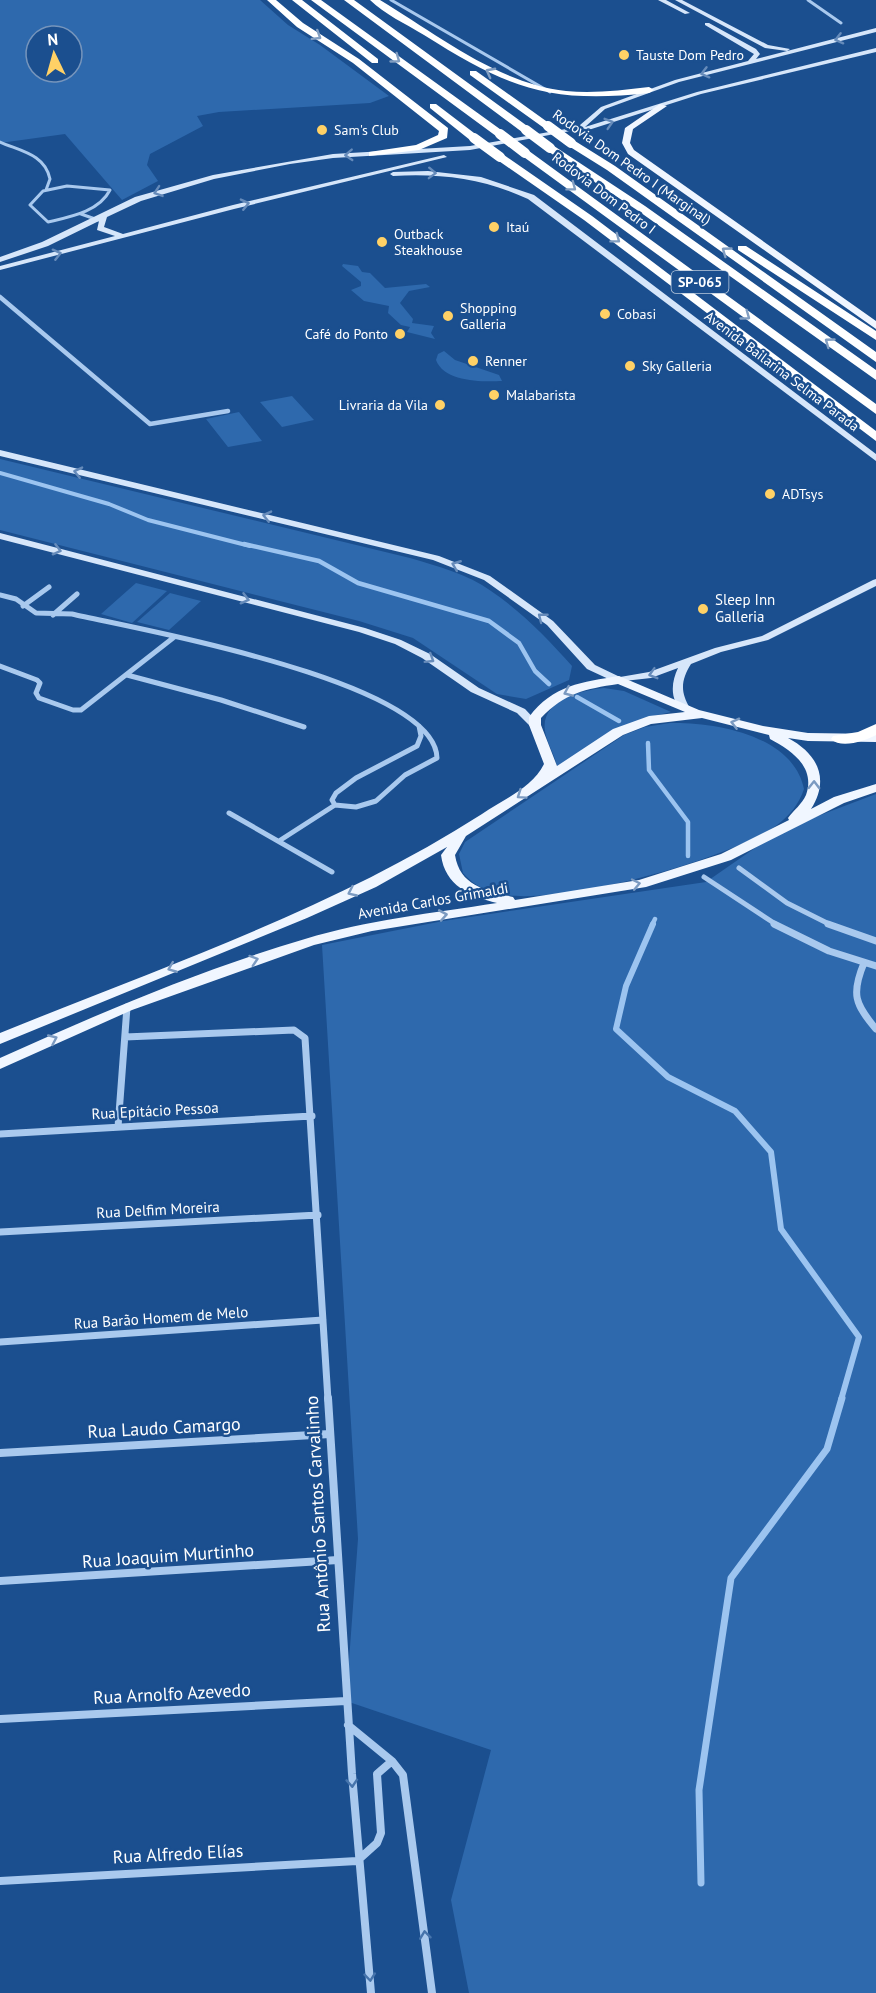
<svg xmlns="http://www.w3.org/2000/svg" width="876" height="1993" viewBox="0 0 876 1993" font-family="'PT Sans',sans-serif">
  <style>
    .green { fill: #2e69ad; fill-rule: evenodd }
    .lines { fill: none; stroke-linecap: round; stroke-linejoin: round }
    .stream-far3 { stroke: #9cc4f0; stroke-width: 4 }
    .stream-far2 { stroke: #9cc4f0; stroke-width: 4.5 }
    .stream-far1 { stroke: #9cc4f0; stroke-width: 6 }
    .stream { stroke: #9cc4f0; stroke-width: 7 }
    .street-far4 { stroke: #a9c9ee; stroke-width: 3 }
    .street-far3 { stroke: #a9c9ee; stroke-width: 4.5 }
    .street-far2 { stroke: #a9c9ee; stroke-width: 5 }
    .street-far1 { stroke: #a9c9ee; stroke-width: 7 }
    .street { stroke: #a9c9ee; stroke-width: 8 }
    .secondary { fill: #d6e6fa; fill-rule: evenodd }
    .primary { fill: #f0f6ff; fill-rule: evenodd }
    .highway { fill: #fff; fill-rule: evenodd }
    .highway-bridge { stroke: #fff; stroke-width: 10 }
    .oneway { stroke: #829ec1 }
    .oneway2 { stroke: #668bba }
    .oneway3 { stroke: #7b9ac1 }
    .oneway4 { stroke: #4674ac }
    .poi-dot { fill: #ffd166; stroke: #1b4f8f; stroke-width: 2 }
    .labels { text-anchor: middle; stroke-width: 5; stroke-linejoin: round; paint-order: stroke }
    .far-poi-label { font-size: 14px; fill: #fff; stroke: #1b4f8f; text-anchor: start }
    .far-street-label { font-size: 14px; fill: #fff; stroke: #1b4f8f }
    .shield { fill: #1b4f8f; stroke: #bbcadd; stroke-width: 1.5 }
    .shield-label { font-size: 14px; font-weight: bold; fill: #fff }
    .poi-label { font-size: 15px; fill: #fff; stroke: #1b4f8f; text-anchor: start }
    .street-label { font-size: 15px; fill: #fff; stroke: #1b4f8f }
    .near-street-label { font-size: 18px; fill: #fff; stroke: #1b4f8f }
  </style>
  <rect width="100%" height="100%" fill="#1b4f8f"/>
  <path class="green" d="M0,0H260L288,25L320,45L389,96L370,103L219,112L197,116L203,126L150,154L147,165L158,181L122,200L65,134L0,143ZM36,36H72V72H36Z
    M343,264L358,266L362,272L370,273L385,288L426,284L430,287L409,291L400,303L413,319L412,323L434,326L431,333L435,339L407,332L410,327L401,325L388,313L389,306L364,301L351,290L361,286V282L342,266Z
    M444,351L455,360L499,375L502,381C482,382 444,382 436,360L438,354Z
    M292,396L314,420L282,427L260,402Z
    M239,412L262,441L228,447L206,419Z
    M0,459L410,558C437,566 468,574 491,591C522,612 548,639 572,666L569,680L526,699L497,694L413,638L359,621L0,530Z
    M136,583L167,591L132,623L101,614Z
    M170,593L201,601L169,630L137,622Z
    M604,688L624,691L671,712L649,717L557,767C555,754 547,744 545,731C540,700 582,690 604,688Z
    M670,723C715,722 793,735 804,789C799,804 790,815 777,825C728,860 566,904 506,895C489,893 474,886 463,873L459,854L465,842L624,735L645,727Z
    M876,794V1993H469L451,1900L491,1750L346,1701L358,1539L322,945L443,921L706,882L781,830Z"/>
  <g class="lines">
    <path class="stream-far3" d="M0,473L109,504L148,520L250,546"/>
    <path class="stream-far2" d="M244,544L319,561L358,583L489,621L519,643L535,671L549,684
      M577,697L619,721
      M648,743L649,770L688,822V856
      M652,925L655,919"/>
    <path class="stream-far1" d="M653,924L626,986L616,1029L668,1077L735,1111L771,1152L781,1229L859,1337L841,1400"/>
    <path class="stream" d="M701,1883L699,1790L731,1578L827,1449L842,1398"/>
    <path class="street-far4" d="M391,0L550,92
      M808,0L841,23
      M0,142C20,151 45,154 50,179L46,190
      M67,186L110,190C99,212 69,217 48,222L30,205L43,191Z
      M81,214L98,220"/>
    <path class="street-far3" d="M0,297L150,424L228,411"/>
    <path class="street-far2" d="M0,595L16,599L36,613L72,614C136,629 435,681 437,758L405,775L376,801L356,807L335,805L279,841
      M23,606L49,587
      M53,615L77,594
      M0,666L37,680L40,683L36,693L39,698L73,710H81L173,638
      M127,675L221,700L304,727
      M335,805L332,800L336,793L356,778L417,746L421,736L419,726
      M229,813L332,872
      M739,868L787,903L831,925
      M704,877L777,925"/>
    <path class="street-far1" d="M774,924L829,951L876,966
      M828,924L876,941
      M864,963C851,994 855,1004 876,1029
      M125,1037L294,1030L305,1038L328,1400
      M118,1127L127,1007
      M0,1134L312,1116
      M0,1232L318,1215
      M0,1342L323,1320"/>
    <path class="street" d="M328,1398L352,1774L371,1993
      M0,1453L330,1434
      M0,1581L338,1560
      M0,1719L346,1701
      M348,1725L392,1761L403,1775L432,1993
      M0,1881L357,1861L377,1843L381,1833L377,1774L392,1761"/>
    <path class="secondary" d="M658,0H666L690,13L685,14Z
      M675,0H682L768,45L790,49L787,51L765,48Z
      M705,23H709L756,49L760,54L756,59L876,28V32L679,82L605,109L585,127L697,92L876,48V52L701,94L579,133L576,130L470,150L333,158L290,164L214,179L141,201L107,217L104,227L123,234L233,205L444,155L447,157L234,209L0,270V266L115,236L97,230L99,221L48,246L0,262V257L42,242L135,197L213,175L333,154L470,146L566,129L580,125L601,107L675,80L748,61L754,54L705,25Z
      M428,171L481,177L534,195L876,454V461L528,199C485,179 441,173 393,176L390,174L393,172Z
      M0,450L439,556L490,576L553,621L595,665L620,677L649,672L715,648L762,636L873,580L876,579V586L768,640L721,652L691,664C681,680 680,692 690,708L685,711C669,703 671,682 678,668L651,678L615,682L587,669L547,625L484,580L433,560L0,456Z
      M0,533L365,628L401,640L430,654L479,688L525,709L540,725L535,728L531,727L517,713L471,692L422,658L395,644L359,632L0,539Z"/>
    <path class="primary" d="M660,104L667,106L633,129L630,143L634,150L876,321V329L628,154L622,143L625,128Z
      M619,676L699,710L763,726L808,733L876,734V742L808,741L788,738C818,754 830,779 811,809L834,797L876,784V792L844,803L731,860L646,887L372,931L314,945L132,1010L0,1069V1058C100,1013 200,970 305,939C367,920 433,913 497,903C470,896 445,886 441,855L447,847L376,887L307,918L0,1044V1033C162,967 334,909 482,814C504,799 532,788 544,764L529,725V717C553,685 582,682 619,676ZM618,684L685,712L649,716L613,729L557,766L541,725V718C565,693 585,689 618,684ZM702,718L769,735L770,739C791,750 816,767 806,795C802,804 794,810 788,818L789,820L721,854L639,880L515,900L513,897C487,890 460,887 455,855L466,836L623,735L651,724Z"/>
    <path class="highway" d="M267,0H276L303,23L359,59L448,128L447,138L419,150L369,156V152L416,145L438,135L439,131L353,63L297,27Z
      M292,0H302L378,59V63H372Z
      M311,0H321L504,132V136H496Z
      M344,0H354L530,128V132H522Z
      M370,0H380C438,35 497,83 566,91C594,94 621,90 649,87L654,90L649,93C549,104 508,88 424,35C406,24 384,14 370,0Z
      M470,71H476L553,126L544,128L470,75Z
      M430,104H436L478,136V140H470L430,108Z
      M567,141H575L615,166L876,352V362L607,170L567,145Z
      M546,146H554L645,206L876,370V380L637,210L546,150Z
      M521,151H529L876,404V414L521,155Z
      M496,155H504L592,216L876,431V441L584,220L496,159Z
      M738,246H746L876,331V340L738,250Z
      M876,724V735C865,741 841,749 831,739L833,736L858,732Z"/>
    <path class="highway-bridge" d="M548,126L571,143
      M526,130L550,148
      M500,134L525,153
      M474,138L500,157"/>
  </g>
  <defs><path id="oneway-chevron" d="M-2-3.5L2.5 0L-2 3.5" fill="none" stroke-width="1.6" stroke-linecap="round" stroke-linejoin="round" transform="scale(1.5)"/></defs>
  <g class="oneway">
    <use href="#oneway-chevron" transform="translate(317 36) rotate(32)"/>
    <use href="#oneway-chevron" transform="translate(396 59) rotate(36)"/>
    <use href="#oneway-chevron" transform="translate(490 72) rotate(-152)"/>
    <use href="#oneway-chevron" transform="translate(572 187) rotate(37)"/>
    <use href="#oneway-chevron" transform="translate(616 239) rotate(37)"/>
    <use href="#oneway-chevron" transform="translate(726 251) rotate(-144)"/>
    <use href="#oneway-chevron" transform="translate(746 316) rotate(36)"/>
    <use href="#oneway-chevron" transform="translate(829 342) rotate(-144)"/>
  </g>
  <g class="oneway2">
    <use href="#oneway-chevron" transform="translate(839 39) rotate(166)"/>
    <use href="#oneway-chevron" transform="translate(705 73) rotate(165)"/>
    <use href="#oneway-chevron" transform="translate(609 123) rotate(-17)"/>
    <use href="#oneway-chevron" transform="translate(349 155) rotate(177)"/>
    <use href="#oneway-chevron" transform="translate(432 173) rotate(2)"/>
    <use href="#oneway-chevron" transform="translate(158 192) rotate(161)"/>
    <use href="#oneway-chevron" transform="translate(245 204) rotate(-13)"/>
    <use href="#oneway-chevron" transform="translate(57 254) rotate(-14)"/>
    <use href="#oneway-chevron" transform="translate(78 472) rotate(-167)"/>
    <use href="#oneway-chevron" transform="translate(267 516) rotate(-167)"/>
    <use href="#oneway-chevron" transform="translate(57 550) rotate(14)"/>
    <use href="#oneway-chevron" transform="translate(456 565) rotate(-158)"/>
    <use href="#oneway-chevron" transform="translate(245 599) rotate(15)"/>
    <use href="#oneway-chevron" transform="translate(542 617) rotate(-142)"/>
    <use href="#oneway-chevron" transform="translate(430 659) rotate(32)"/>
    <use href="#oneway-chevron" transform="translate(653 674) rotate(164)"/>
  </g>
  <g class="oneway3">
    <use href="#oneway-chevron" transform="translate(568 692) rotate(157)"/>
    <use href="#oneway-chevron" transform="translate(735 723) rotate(-166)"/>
    <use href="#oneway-chevron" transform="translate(814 785) rotate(-89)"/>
    <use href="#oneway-chevron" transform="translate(521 795) rotate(146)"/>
    <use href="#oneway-chevron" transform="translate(636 884) rotate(-12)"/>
    <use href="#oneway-chevron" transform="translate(352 892) rotate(155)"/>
    <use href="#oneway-chevron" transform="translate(443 915) rotate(-10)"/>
    <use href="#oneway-chevron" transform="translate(254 960) rotate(-18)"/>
    <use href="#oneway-chevron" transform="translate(172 968) rotate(158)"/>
    <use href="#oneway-chevron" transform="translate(53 1039) rotate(-24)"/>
  </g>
  <g class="oneway4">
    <use href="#oneway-chevron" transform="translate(352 1783) rotate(86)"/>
    <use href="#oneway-chevron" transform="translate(425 1935) rotate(-97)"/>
    <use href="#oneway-chevron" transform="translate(370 1977) rotate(84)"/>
  </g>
  <g class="poi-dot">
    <circle cx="624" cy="55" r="6"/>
    <circle cx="322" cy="130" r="6"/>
    <circle cx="494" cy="227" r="6"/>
    <circle cx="382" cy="242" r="6"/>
    <circle cx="605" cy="314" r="6"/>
    <circle cx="448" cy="316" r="6"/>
    <circle cx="400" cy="334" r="6"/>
    <circle cx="473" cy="361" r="6"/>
    <circle cx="630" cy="366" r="6"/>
    <circle cx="494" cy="395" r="6"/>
    <circle cx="440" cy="405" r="6"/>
    <circle cx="770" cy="494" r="6"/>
    <circle cx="703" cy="609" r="6"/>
  </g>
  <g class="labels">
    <g class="far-poi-label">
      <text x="636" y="60">Tauste Dom Pedro</text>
      <text x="334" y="135">Sam's Club</text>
      <text x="506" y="232">Itaú</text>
      <text x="394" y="239">Outback<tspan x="394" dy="16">Steakhouse</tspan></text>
      <text x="460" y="313">Shopping<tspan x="460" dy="16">Galleria</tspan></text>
      <text x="617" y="319">Cobasi</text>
      <text x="388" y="339" text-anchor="end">Café do Ponto</text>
      <text x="485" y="366">Renner</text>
      <text x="642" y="371">Sky Galleria</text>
      <text x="506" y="400">Malabarista</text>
      <text x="428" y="410" text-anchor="end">Livraria da Vila</text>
      <text x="782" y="499">ADTsys</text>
    </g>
    <g class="far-street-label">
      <text transform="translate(632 167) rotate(35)" y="5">Rodovia Dom Pedro I (Marginal)</text>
      <text transform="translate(604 193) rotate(37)" y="5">Rodovia Dom Pedro I</text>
      <text transform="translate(782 371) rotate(37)" y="5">Avenida Bailarina Selma Parada</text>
    </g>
    <rect class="shield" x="671.5" y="271" width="57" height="22" rx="4.5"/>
    <g class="shield-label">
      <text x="700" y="287">SP-065</text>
    </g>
    <g class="poi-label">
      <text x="715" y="605">Sleep Inn<tspan x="715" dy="17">Galleria</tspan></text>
    </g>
    <g class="street-label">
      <text transform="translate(433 901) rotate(-10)" y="5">Avenida Carlos Grimaldi</text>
      <text transform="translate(155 1111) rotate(-3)" y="5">Rua Epitácio Pessoa</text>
      <text transform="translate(158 1210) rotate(-3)" y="5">Rua Delfim Moreira</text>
      <text transform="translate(161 1318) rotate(-4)" y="5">Rua Barão Homem de Melo</text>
    </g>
    <g class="near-street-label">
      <text transform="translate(164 1428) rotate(-3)" y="6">Rua Laudo Camargo</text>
      <text transform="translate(318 1514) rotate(-93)" y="6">Rua Antônio Santos Carvalinho</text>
      <text transform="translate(168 1556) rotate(-4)" y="6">Rua Joaquim Murtinho</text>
      <text transform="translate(172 1694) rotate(-3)" y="6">Rua Arnolfo Azevedo</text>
      <text transform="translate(178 1854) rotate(-3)" y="6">Rua Alfredo Elías</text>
    </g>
  </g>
  <g transform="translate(54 54) rotate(355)"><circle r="28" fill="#1b4f8f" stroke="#7695bc" stroke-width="1.5"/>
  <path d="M0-4.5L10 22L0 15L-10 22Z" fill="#ffd166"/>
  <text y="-9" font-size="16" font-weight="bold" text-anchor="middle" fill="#ffffff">N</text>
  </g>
</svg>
